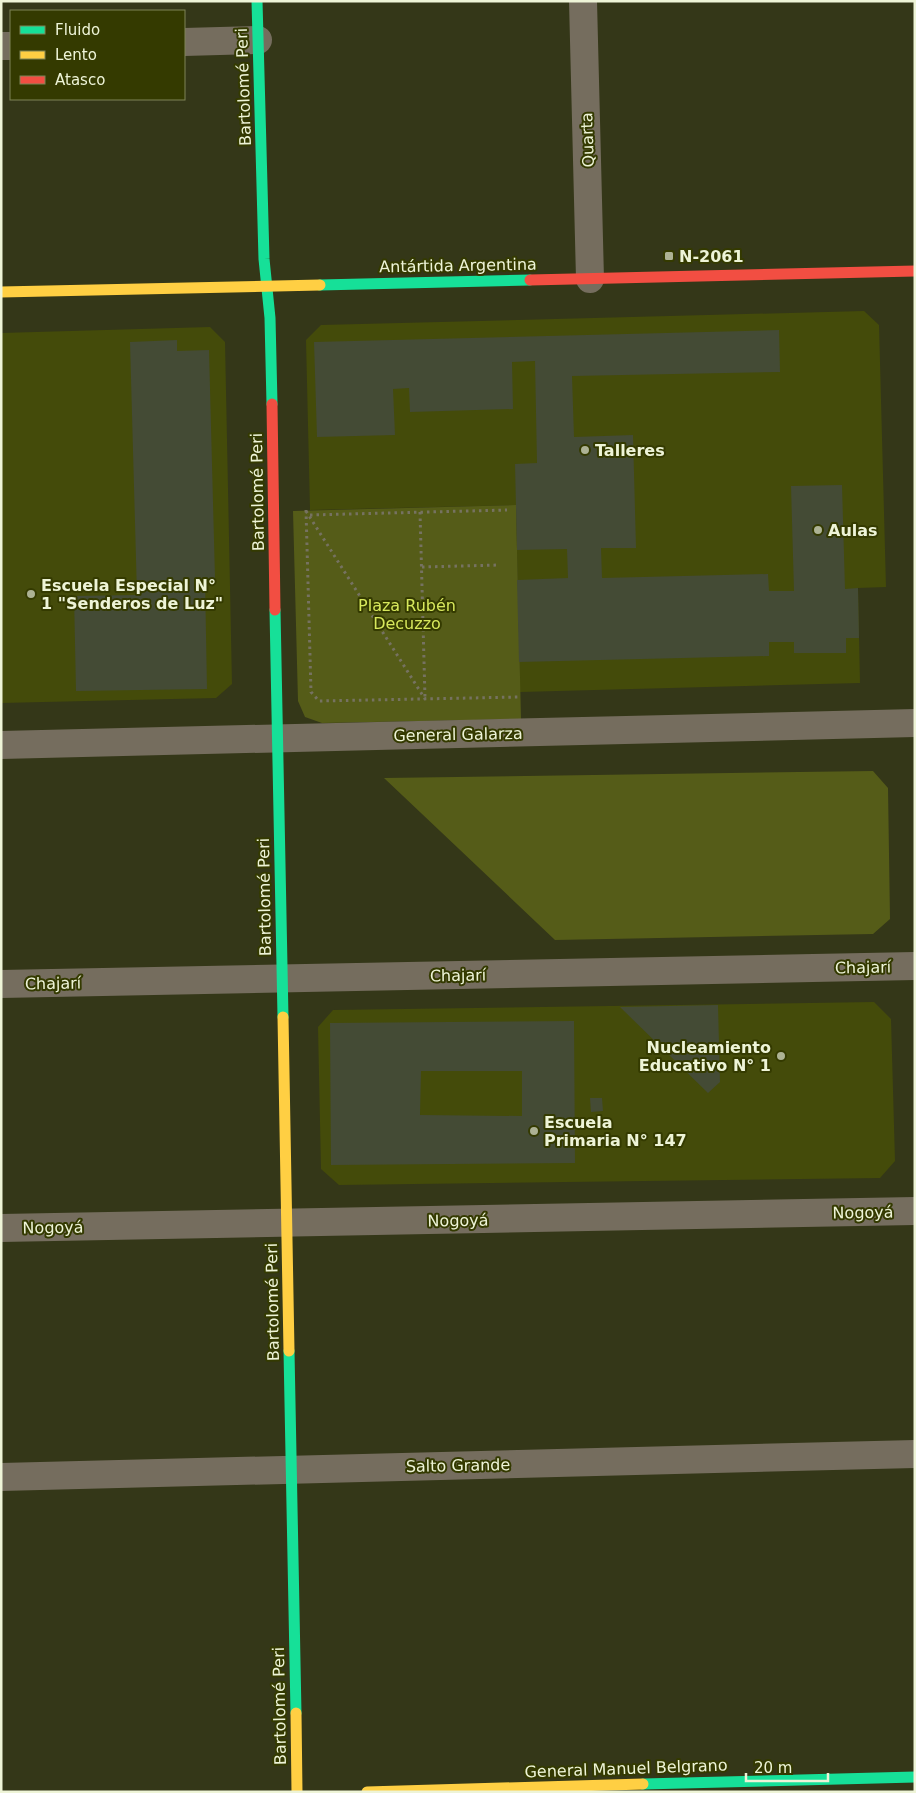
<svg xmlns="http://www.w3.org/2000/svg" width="916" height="1793" viewBox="0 0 916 1793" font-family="'DejaVu Sans',sans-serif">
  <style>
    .built { fill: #444b0a }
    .green { fill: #555c18 }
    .building { fill: #444b35; fill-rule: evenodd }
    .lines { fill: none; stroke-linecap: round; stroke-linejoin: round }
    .path { stroke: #767261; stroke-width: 3; stroke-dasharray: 2.5 4; stroke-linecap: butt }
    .street { stroke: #756d5e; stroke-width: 28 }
    .fast { stroke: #16e098; stroke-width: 11 }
    .slow { stroke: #ffcf43; stroke-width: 11 }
    .jam { stroke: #f24e42; stroke-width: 11 }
    .poi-dot { fill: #adb294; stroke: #343a00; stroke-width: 2 }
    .labels { text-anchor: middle; stroke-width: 4; stroke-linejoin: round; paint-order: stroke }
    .street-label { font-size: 16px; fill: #eef4d7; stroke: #343a00 }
    .poi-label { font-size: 16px; font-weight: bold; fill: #eef4d7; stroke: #343a00; text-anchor: start }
    .park-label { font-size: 16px; fill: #d7e85c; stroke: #343a00 }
  </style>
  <rect width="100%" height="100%" fill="#343718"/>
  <path class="built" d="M864,311L879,325L886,587L858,588L860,683L520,692L516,505L310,510L306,340L321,325Z
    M210,327L225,342L232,684L216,698L1,703V333Z
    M874,1002L891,1019L895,1161L880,1178L339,1185L321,1169L318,1027L333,1010Z"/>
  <path class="green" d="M516,505L521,719L322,723L305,717L298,701L293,511Z
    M873,771L888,788L890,919L873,934L555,940L384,778Z"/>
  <path class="building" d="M779,330L780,372L572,376L574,437L633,435L636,548H601L602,578L768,574L769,591H794L791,486L842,485L845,589L858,588L859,638H846V653H794V642H769V656L519,662L517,580L568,578L567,549L517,550L515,464L537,463L535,361L512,362L513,409L410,412L409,388L393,389L395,435L317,437L314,342Z
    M177,340V351L209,350L215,578L205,579L207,689L76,691L74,596L137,595L130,342Z
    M718,1005L720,1082L708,1093L620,1007Z
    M574,1021L575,1163L331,1165L330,1023ZM421,1071H522V1116L420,1115Z
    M590,1098H602L603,1111L591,1112Z"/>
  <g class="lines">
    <path class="path" d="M306,510L311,692L319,701L520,697
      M306,511L425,699
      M420,512L425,698
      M310,515L507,510
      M422,567L500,565"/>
    <path class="street" d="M583,1L590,279
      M184,42L258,40
      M1,46H11
      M1,745L915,723
      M1,984L915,966
      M1,1228L915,1211
      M1,1477L915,1454"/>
    <path class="fast" d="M257,1L264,259L270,318L272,404
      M320,285L530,280
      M275,610L283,1017
      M289,1351L296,1713
      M643,1784L915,1777"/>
    <path class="slow" d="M1,292L320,285
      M283,1017L289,1351
      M296,1713L297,1792
      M367,1792L643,1784"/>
    <path class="jam" d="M530,280L915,271
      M272,404L275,610"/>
  </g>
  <g class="poi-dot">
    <rect x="664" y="251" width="10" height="10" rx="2.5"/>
    <circle cx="585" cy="450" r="5"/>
    <circle cx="818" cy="530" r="5"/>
    <circle cx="31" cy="594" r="5"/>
    <circle cx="781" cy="1056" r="5"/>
    <circle cx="534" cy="1131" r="5"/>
  </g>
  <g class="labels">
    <g class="street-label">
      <text transform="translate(243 87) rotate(-92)" y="6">Bartolomé Peri</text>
      <text transform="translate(587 140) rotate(-92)" y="6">Quarta</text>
      <text transform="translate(458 265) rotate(-1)" y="6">Antártida Argentina</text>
      <text transform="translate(257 492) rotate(-91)" y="6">Bartolomé Peri</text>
      <text transform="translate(458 734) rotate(-1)" y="6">General Galarza</text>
      <text transform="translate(264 897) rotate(-91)" y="6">Bartolomé Peri</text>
      <text transform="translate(863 967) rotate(-1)" y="6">Chajarí</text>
      <text transform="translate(458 975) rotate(-1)" y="6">Chajarí</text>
      <text transform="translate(53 983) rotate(-1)" y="6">Chajarí</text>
      <text transform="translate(863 1212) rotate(-1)" y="6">Nogoyá</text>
      <text transform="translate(458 1220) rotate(-1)" y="6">Nogoyá</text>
      <text transform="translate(53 1227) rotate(-1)" y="6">Nogoyá</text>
      <text transform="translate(272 1302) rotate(-91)" y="6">Bartolomé Peri</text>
      <text transform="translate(458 1465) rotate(-1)" y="6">Salto Grande</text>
      <text transform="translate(279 1706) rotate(-91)" y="6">Bartolomé Peri</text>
      <text transform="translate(626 1768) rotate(-2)" y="6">General Manuel Belgrano</text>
    </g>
    <g class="poi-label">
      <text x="679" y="262">N-2061</text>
      <text x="595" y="456">Talleres</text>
      <text x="828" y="536">Aulas</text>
      <text x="41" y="591">Escuela Especial N°<tspan x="41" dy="18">1 "Senderos de Luz"</tspan></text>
      <text x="771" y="1053" text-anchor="end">Nucleamiento<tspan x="771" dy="18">Educativo N° 1</tspan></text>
      <text x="544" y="1128">Escuela<tspan x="544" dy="18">Primaria N° 147</tspan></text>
    </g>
    <g class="park-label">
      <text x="407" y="611">Plaza Rubén<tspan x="407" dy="18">Decuzzo</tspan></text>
    </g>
  </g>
  <rect width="916" height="1793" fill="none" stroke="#eef4d7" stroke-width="5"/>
  <rect x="10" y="10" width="175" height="90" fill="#343a00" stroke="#7e8456"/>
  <rect x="20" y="26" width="25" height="8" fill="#16e098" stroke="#7e8456"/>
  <text x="55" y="35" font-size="15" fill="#eef4d7">Fluido</text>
  <rect x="20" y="51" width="25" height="8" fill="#ffcf43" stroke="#7e8456"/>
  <text x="55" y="60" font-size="15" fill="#eef4d7">Lento</text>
  <rect x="20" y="76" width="25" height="8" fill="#f24e42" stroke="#7e8456"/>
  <text x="55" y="85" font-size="15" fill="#eef4d7">Atasco</text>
  <path d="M746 1773v8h82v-8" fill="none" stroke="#eef4d7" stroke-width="2.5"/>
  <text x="754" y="1773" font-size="15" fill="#eef4d7" stroke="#343a00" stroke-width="4" paint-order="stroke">20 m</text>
</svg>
